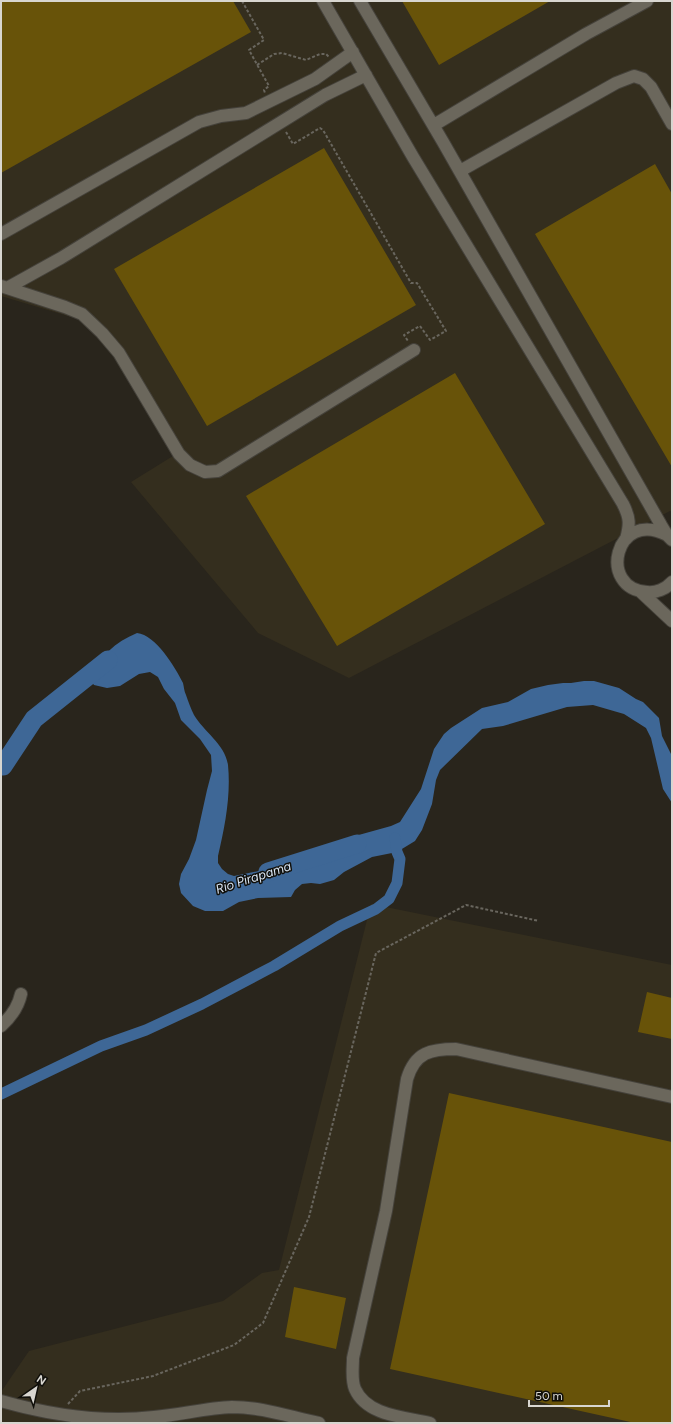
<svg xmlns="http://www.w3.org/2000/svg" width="673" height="1424" viewBox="0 0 673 1424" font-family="Figtree,sans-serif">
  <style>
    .built { fill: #342e1e }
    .water { fill: #3e6796 }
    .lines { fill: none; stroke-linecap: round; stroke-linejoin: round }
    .canal { stroke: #3e6796; stroke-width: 11 }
    .river { stroke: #3e6796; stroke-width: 19 }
    .building { fill: #685309 }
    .minor-casing { stroke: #45423b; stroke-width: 14 }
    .path { stroke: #69665e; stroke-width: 2; stroke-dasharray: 3 2; stroke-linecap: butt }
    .minor { stroke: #6b675c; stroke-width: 12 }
    .labels { text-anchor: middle; stroke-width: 3; stroke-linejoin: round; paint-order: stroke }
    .water-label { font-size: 13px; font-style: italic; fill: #dae6f4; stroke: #100f0a }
  </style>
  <rect width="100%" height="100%" fill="#29251c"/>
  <path class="built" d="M1,1H672V512L670,511L349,678L258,633L131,482L173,456L111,351L78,319L1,296Z
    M371,904L672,965V1423H1V1392L29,1351L223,1301L262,1273L279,1270Z"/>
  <path class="water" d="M137,633C156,635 175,667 183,683C184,687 184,691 186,695C188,701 191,709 194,715C204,732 225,744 228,765C231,795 225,826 218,856V863L222,869L228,874L234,876L273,868L284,863L304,865L321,862L327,858L340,843L355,836L391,826L400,822L421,789L434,749L444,734L451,728L482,708L508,702L531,689L548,685L563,683H571L584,681H594L619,688L636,699L643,702L659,718L662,736L672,756V803L663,789L651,738L646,728L624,714L593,705L567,707L503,726L482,729L440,770L436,780L432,804L422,830L415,841L397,852L372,857L344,872L334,880L320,884L311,883L302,884L295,890L291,897L258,898L239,902L223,911H205L193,906L181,893L179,884L181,874L189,859L196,840L207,790L212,771L211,755L200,739L181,720L175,703L164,689L158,677L150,672L139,674L120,686L107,688L94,685L88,677C100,657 115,642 137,633Z"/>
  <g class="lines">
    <path class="canal" d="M1,1094L101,1046L146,1030L202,1004L274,966L340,926L376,909L389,899L397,883L400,859L397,852L395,838"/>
    <path class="river" d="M1,766H3L34,719L108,660
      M268,872L357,844"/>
  </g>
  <path class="building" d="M1,1H233L251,32L1,173Z
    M402,1H550L439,65Z
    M324,148L416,305L207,426L114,269Z
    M655,164L672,194V467L535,234Z
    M455,373L545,524L337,646L246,496Z
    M647,992L672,998V1039L638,1032Z
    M449,1093L672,1142V1423H635L390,1369Z
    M294,1287L346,1298L336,1349L285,1337Z"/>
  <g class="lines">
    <defs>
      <path id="minor" d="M323,1L413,157L623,504C630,518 630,524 626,539
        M360,1L443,142L661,525L667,535L672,540
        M434,125L586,34L647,1
        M460,171L616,83L634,76L643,79L651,87L672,124
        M1,234L199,122L221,116L246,113L315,79L353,52
        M1,286L65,307L82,314L102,333L119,353L179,454L190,465L205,472L218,471L414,350
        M7,288L61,258L325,95L366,75
        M667,535C615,508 597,589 647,592C656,593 666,589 672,582
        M641,592L672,621
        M1,1026C11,1017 18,1008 21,994
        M1,1401C50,1415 103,1423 154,1417C180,1415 206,1408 232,1407C262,1407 290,1417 319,1423
        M430,1423C405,1417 367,1416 355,1389C351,1380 353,1368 353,1358L386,1211L407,1079C415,1052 431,1049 456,1049L672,1097"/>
    </defs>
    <use href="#minor" class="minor-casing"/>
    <path class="path" d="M242,1L264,40L249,50L269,86L264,90L265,93
      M257,65L274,54L282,53L306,60L320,54H326L329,57
      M286,132L293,144L320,128L323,130L411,283H417L446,331L430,340L420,326L404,335L408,341
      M68,1404L80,1391L153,1376L234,1345L263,1323L309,1217L376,953L466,905L539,921"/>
    <use href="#minor" class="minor"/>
  </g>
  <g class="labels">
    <g class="water-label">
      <text transform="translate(253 877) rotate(-18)" y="5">Rio Pirapama</text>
    </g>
  </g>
  <rect width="673" height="1424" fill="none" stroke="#d8d6d0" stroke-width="4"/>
  <g transform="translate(36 1388) rotate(34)" stroke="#100f0a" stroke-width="3" paint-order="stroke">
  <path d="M0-3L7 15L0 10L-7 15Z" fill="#d8d6d0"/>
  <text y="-6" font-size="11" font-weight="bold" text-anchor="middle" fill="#d8d6d0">N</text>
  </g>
  <path d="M529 1400v6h80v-6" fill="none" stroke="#d8d6d0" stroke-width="2"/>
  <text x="535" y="1400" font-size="12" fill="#d8d6d0" stroke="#100f0a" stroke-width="3" paint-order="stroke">50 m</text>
</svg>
